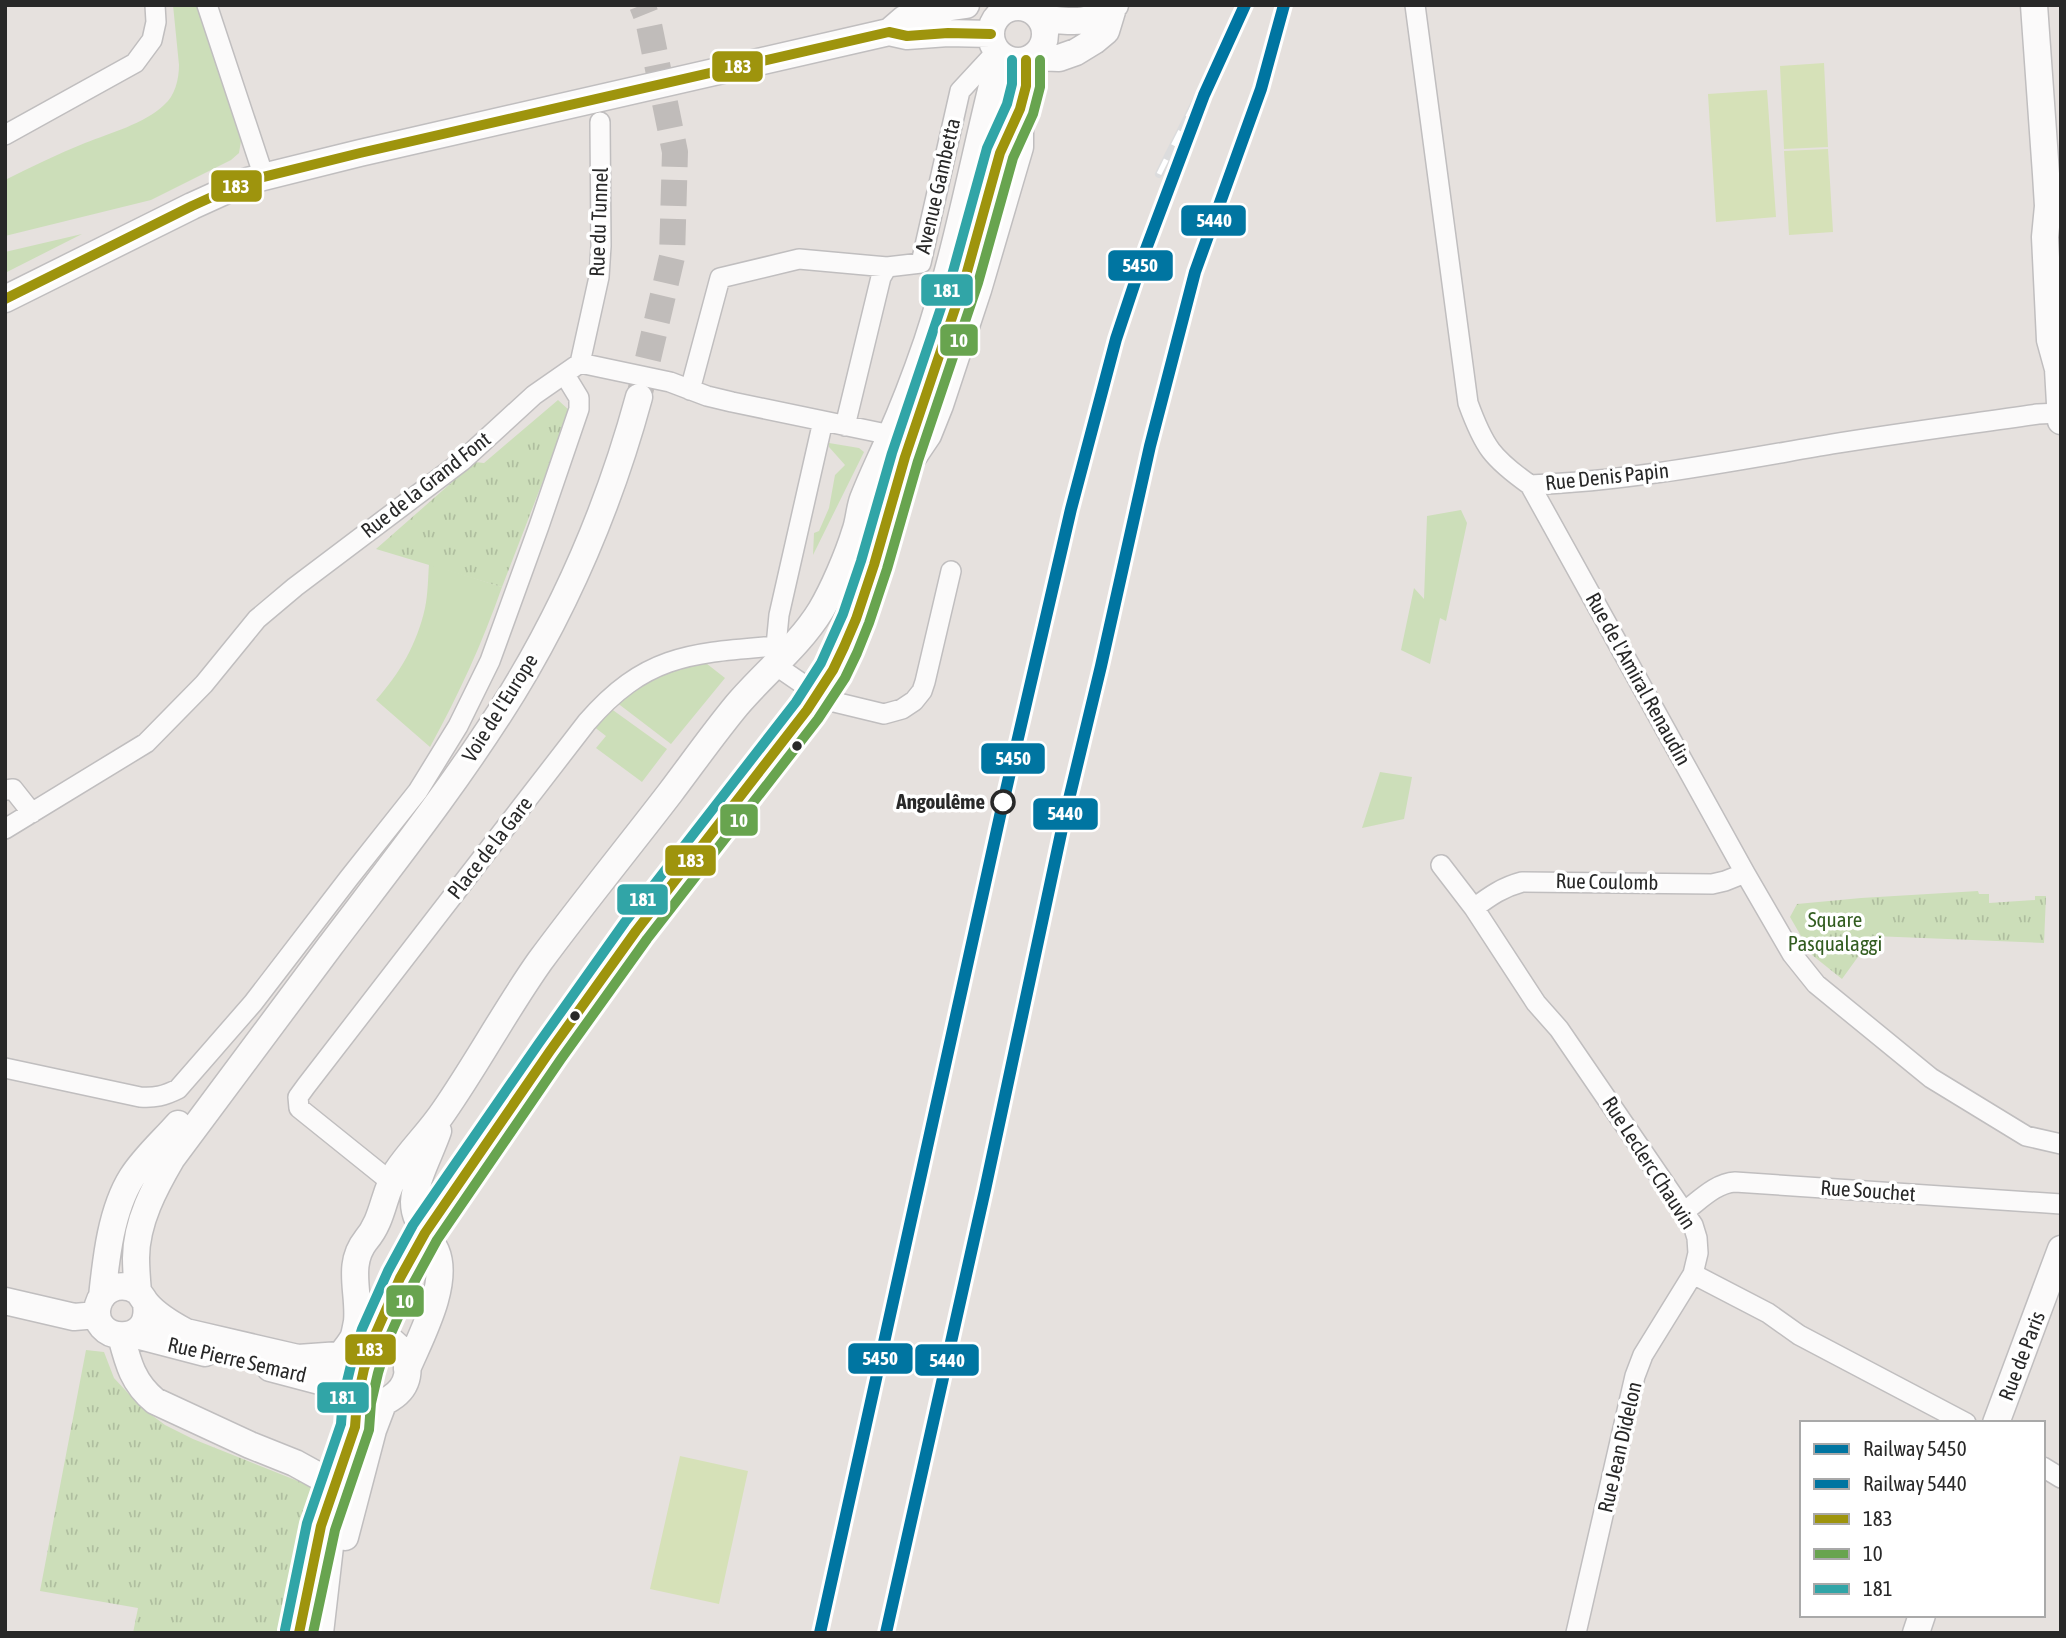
<svg xmlns="http://www.w3.org/2000/svg" width="2066" height="1638" viewBox="0 0 2066 1638" font-family="'Asap Condensed',sans-serif">
  <style>
    .grass { fill: #ccdeb9 }
    .park { fill: url(#park-tufts) }
    .pitch { fill: #d6e1b8 }
    .lines { fill: none; stroke-linecap: round; stroke-linejoin: round }
    .secondary-tunnel { stroke: #c0bcba; stroke-width: 26; stroke-dasharray: 26 13; stroke-linecap: butt }
    .street-casing { stroke: #c0bebf; stroke-width: 22 }
    .secondary-casing { stroke: #c0bebf; stroke-width: 29 }
    .street { stroke: #fbfafa; stroke-width: 19 }
    .secondary { stroke: #fbfafa; stroke-width: 26 }
    .rail-casing { stroke: #dcdcdd; stroke-width: 8 }
    .rail { stroke: #fff; stroke-width: 5; stroke-dasharray: 16; stroke-linecap: butt }
    .bus-1-casing { stroke: #fff; stroke-width: 16 }
    .bus-2-casing { stroke: #fff; stroke-width: 16 }
    .bus-3-casing { stroke: #fff; stroke-width: 16 }
    .bus-1 { stroke: #9e940d; stroke-width: 10 }
    .bus-2 { stroke: #68a44f; stroke-width: 10 }
    .bus-3 { stroke: #31a5a7; stroke-width: 10 }
    .rail-1-casing { stroke: #fff; stroke-width: 18 }
    .rail-2-casing { stroke: #fff; stroke-width: 18 }
    .rail-1 { stroke: #0075a1; stroke-width: 12 }
    .rail-2 { stroke: #0075a1; stroke-width: 12 }
    .bus-dot { fill: #282828; stroke: #fff; stroke-width: 2.5 }
    .stop-dot { fill: #fff; stroke: #282828; stroke-width: 3.5 }
    .labels { text-anchor: middle; stroke-width: 7; stroke-linejoin: round; paint-order: stroke }
    .street-label { font-size: 21px; fill: #282828; stroke: #fff }
    .stop-label { font-size: 21px; font-weight: bold; fill: #282828; stroke: #fff; text-anchor: end }
    .park-label { font-size: 21px; fill: #325d20; stroke: #fff }
    .line-badge { stroke: #fff; stroke-width: 2.5 }
    .badge-label { font-size: 19px; text-anchor: middle; font-weight: bold; fill: #fff }
  </style>
  <defs>
    <pattern id="park-tufts" width="24" height="20" patternUnits="userSpaceOnUse" patternTransform="scale(1.75)"><rect width="24" height="20" fill="#ccdeb9"/><path d="M3 7l-1-3M5 7V3M7 7l1-3M15 17l-1-3M17 17v-4M19 17l1-3" fill="none" stroke="#afbe9f"/></pattern>
  </defs>
  <rect width="100%" height="100%" fill="#e6e1de"/>
  <path class="grass" d="M173,5H198L242,135L239,153L231,160L151,200L5,236V180C31,167 58,154 85,143C110,133 144,124 164,105C175,96 179,79 179,65Z
    M82,234L5,273V252Z
    M829,443L859,448L864,452L813,555L814,533L819,531L829,508L835,475L845,465L829,447Z
    M1461,510L1467,523L1446,621L1440,618L1430,664L1401,650L1414,588L1424,599L1427,516Z
    M429,564L502,587C482,644 459,694 430,747L376,700C400,673 417,644 425,608C428,594 428,578 429,564Z
    M702,660L725,678L671,744L616,702L653,675Z
    M610,708L667,749L642,782L596,748L606,736L593,726Z
    M1380,772L1412,777L1404,819L1362,828Z"/>
  <path class="park" d="M558,400L570,411L502,587L376,549L475,462L484,463Z
    M1978,891L1979,894H1989V903L2035,900V896H2046L2044,943L1873,936L1842,979L1812,955L1790,917L1797,904L1861,898Z
    M86,1350L104,1352L114,1378L141,1407L165,1425L193,1439L313,1487L319,1494L285,1633H133L138,1608L40,1591Z"/>
  <path class="pitch" d="M1824,63L1828,147L1784,149L1780,66Z
    M1767,90L1776,217L1716,222L1708,94Z
    M1828,149L1833,232L1789,235L1784,151Z
    M680,1456L748,1471L719,1604L650,1589Z"/>
  <g class="lines">
    <path class="secondary-tunnel" d="M639,397L672,257L675,152L648,20L642,5"/>
    <defs>
      <path id="street" d="M207,5L264,177
        M1415,5L1468,403C1484,447 1492,458 1530,485C1631,481 1732,461 1832,444C1900,433 1969,424 2038,414L2060,413
        M5,135L135,63L152,40L156,22L155,5
        M580,363L599,277L601,246L600,122
        M690,390L720,278L799,259L887,267
        M845,426L881,277L887,267L921,263L960,91L997,51
        M1530,485L1745,873L1792,954L1816,984L1931,1078L2026,1136L2061,1144
        M784,653L776,646L779,615L823,421
        M775,665L826,700L884,714L902,709L914,701L922,691L925,682L951,571
        M5,790L13,789L32,813
        M5,829L146,743L204,684L257,619L295,587L462,461L534,395L580,363L670,382L707,396L732,402L891,435
        M1441,865L1474,908L1536,1003L1559,1029L1693,1225L1697,1238L1698,1253L1693,1274L1643,1355L1635,1376L1576,1633
        M1474,908C1490,896 1503,887 1522,882L1712,884L1725,881L1745,873
        M5,1068L140,1097C155,1098 164,1096 178,1089L253,1003L349,878L418,791L458,726L490,661L539,526L579,409V398L565,375
        M391,1182L299,1108L298,1097L306,1086L587,722C646,654 692,653 776,646
        M1685,1211C1700,1200 1716,1183 1735,1182L2061,1204
        M1693,1274L1768,1313L1799,1335L1966,1423
        M2043,1467L2061,1478"/>
      <path id="secondary" d="M2034,5L2046,174L2048,206L2045,237L2050,340L2058,369L2061,421
        M991 34a27 27 0 1 1 54 0a27 27 0 1 1-54 0Z
        M1040,18C1070,22 1091,26 1115,5
        M889,32L907,36L948,33L991,34
        M1033,57L1059,58L1076,52L1094,41L1106,31L1113,8
        M5,299L192,206L247,181L360,153L889,32L904,19L945,8L966,5
        M861,526L899,478L928,435L940,405L978,290L1020,147V109L1026,86V60
        M138,1292C137,1281 136,1269 136,1258C136,1222 155,1187 172,1158C225,1087 277,1016 330,946C393,863 458,781 513,692C569,600 611,500 639,397
        M102,1297C106,1259 111,1210 132,1177C144,1158 163,1141 178,1124
        M5,1301L74,1317L97,1315
        M146,1304C153,1349 88,1342 98,1305C100,1298 105,1292 111,1289C120,1285 129,1286 137,1291C142,1295 143,1300 147,1304C157,1316 173,1325 186,1332L298,1358L340,1355
        M132,1334L205,1353
        M121,1336C128,1363 133,1383 155,1401L250,1445L295,1463L324,1479L333,1488L335,1503L320,1633
        M352,1340C395,1319 429,1374 391,1398C381,1405 369,1406 358,1401C350,1397 344,1391 340,1384C329,1361 344,1354 353,1338C355,1334 356,1326 357,1322C360,1293 346,1265 366,1240C384,1219 383,1193 397,1171C411,1150 430,1132 444,1111C478,1062 506,1009 540,961C582,904 627,849 670,793C692,764 713,734 737,705C764,673 799,646 821,610C833,590 848,555 855,532C859,522 859,510 863,499C871,478 881,458 890,437C904,406 916,374 927,342C958,248 975,150 1000,54
        M270,1368L342,1387
        M407,1369C420,1338 450,1284 436,1251C428,1234 414,1222 414,1202C415,1180 431,1152 438,1131
        M1996,1423L2061,1249
        M350,1466L357,1401
        M345,1537L373,1430L384,1401
        M1916,1633L1922,1615"/>
    </defs>
    <use href="#street" class="street-casing"/>
    <use href="#secondary" class="secondary-casing"/>
    <use href="#street" class="street"/>
    <use href="#secondary" class="secondary"/>
    <defs>
      <path id="rail" d="M1159,174L1244,5"/>
    </defs>
    <use href="#rail" class="rail-casing"/>
    <use href="#rail" class="rail"/>
    <defs>
      <path id="bus-1" d="M5,299L192,206L247,181L360,153L889,32L907,36L948,33L991,34
        M299,1633L321,1526L355,1427L357,1401L364,1369L375,1335L400,1278L425,1233L550,1051L636,931L807,710L833,670L844,647L856,619L874,565L905,457L965,279L1000,153L1020,109L1026,86V60"/>
      <path id="bus-2" d="M313,1633L335,1530L369,1430L371,1403L378,1373L388,1340L413,1284L437,1240L561,1059L647,939L818,719L845,678L857,653L869,623L887,569L918,461L978,283L1013,158L1033,114L1040,87V60"/>
      <path id="bus-3" d="M285,1630L307,1523L341,1424L343,1398L351,1365L362,1329L388,1271L413,1225L539,1043L625,922L796,702L821,663L843,614L861,561L892,453L952,275L987,148L1007,104L1012,84V60"/>
    </defs>
    <use href="#bus-1" class="bus-1-casing"/>
    <use href="#bus-2" class="bus-2-casing"/>
    <use href="#bus-3" class="bus-3-casing"/>
    <use href="#bus-1" class="bus-1"/>
    <use href="#bus-2" class="bus-2"/>
    <use href="#bus-3" class="bus-3"/>
    <defs>
      <path id="rail-1" d="M820,1633L1000,816L1071,509L1116,339L1146,249L1204,95L1245,5"/>
      <path id="rail-2" d="M886,1633L985,1190L1063,824L1101,666L1150,446L1195,272L1261,89L1284,5"/>
    </defs>
    <use href="#rail-1" class="rail-1-casing"/>
    <use href="#rail-2" class="rail-2-casing"/>
    <use href="#rail-1" class="rail-1"/>
    <use href="#rail-2" class="rail-2"/>
  </g>
  <g class="bus-dot">
    <circle cx="797" cy="746" r="6"/>
    <circle cx="575" cy="1016" r="6"/>
  </g>
  <circle class="stop-dot" cx="1003" cy="802" r="11"/>
  <g class="labels">
    <g class="street-label">
      <text transform="translate(938 186) rotate(-77)" y="7">Avenue Gambetta</text>
      <text transform="translate(599 222) rotate(-88)" y="7">Rue du Tunnel</text>
      <text transform="translate(1607 477) rotate(-6)" y="7">Rue Denis Papin</text>
      <text transform="translate(426 485) rotate(-38)" y="7">Rue de la Grand Font</text>
      <text transform="translate(1638 679) rotate(61)" y="7">Rue de l'Amiral Renaudin</text>
      <text transform="translate(500 708) rotate(-58)" y="7">Voie de l'Europe</text>
      <text transform="translate(490 848) rotate(-52)" y="7">Place de la Gare</text>
      <text transform="translate(1607 882) rotate(1)" y="7">Rue Coulomb</text>
      <text transform="translate(1649 1163) rotate(57)" y="7">Rue Leclerc Chauvin</text>
      <text transform="translate(1868 1191) rotate(4)" y="7">Rue Souchet</text>
      <text transform="translate(2022 1356) rotate(-69)" y="7">Rue de Paris</text>
      <text transform="translate(237 1360) rotate(13)" y="7">Rue Pierre Semard</text>
      <text transform="translate(1620 1447) rotate(-77)" y="7">Rue Jean Didelon</text>
    </g>
    <g class="stop-label">
      <text x="985" y="809">Angoulême</text>
    </g>
    <g class="park-label">
      <text x="1835" y="927">Square<tspan x="1835" dy="24">Pasqualaggi</tspan></text>
    </g>
  </g>
  <g class="line-badge">
    <rect x="711" y="50" width="53" height="33" rx="7" fill="#9e940d"/>
    <rect x="210" y="169" width="53" height="34" rx="7" fill="#9e940d"/>
    <rect x="1180" y="204" width="67" height="33" rx="7" fill="#0075a1"/>
    <rect x="1107" y="249" width="67" height="33" rx="7" fill="#0075a1"/>
    <rect x="920" y="273" width="54" height="34" rx="7" fill="#31a5a7"/>
    <rect x="939" y="323" width="40" height="34" rx="7" fill="#68a44f"/>
    <rect x="980" y="742" width="66" height="33" rx="7" fill="#0075a1"/>
    <rect x="1032" y="797" width="67" height="34" rx="7" fill="#0075a1"/>
    <rect x="719" y="803" width="40" height="34" rx="7" fill="#68a44f"/>
    <rect x="664" y="844" width="53" height="33" rx="7" fill="#9e940d"/>
    <rect x="616" y="883" width="53" height="33" rx="7" fill="#31a5a7"/>
    <rect x="385" y="1284" width="40" height="34" rx="7" fill="#68a44f"/>
    <rect x="344" y="1333" width="53" height="33" rx="7" fill="#9e940d"/>
    <rect x="847" y="1342" width="67" height="33" rx="7" fill="#0075a1"/>
    <rect x="914" y="1343" width="66" height="34" rx="7" fill="#0075a1"/>
    <rect x="316" y="1381" width="54" height="33" rx="7" fill="#31a5a7"/>
  </g>
  <g class="badge-label">
    <text x="738" y="73">183</text>
    <text x="236" y="193">183</text>
    <text x="1214" y="227">5440</text>
    <text x="1140" y="272">5450</text>
    <text x="947" y="297">181</text>
    <text x="959" y="347">10</text>
    <text x="1013" y="765">5450</text>
    <text x="1065" y="820">5440</text>
    <text x="739" y="827">10</text>
    <text x="691" y="867">183</text>
    <text x="643" y="906">181</text>
    <text x="405" y="1308">10</text>
    <text x="370" y="1356">183</text>
    <text x="880" y="1365">5450</text>
    <text x="947" y="1367">5440</text>
    <text x="343" y="1404">181</text>
  </g>
  <rect width="2066" height="1638" fill="none" stroke="#282828" stroke-width="14"/>
  <rect x="1800" y="1421" width="245" height="196" fill="#ffffff" stroke="#a9a9a9" stroke-width="2"/>
  <rect x="1814" y="1444" width="35" height="10" fill="#0075a1" stroke="#a9a9a9" stroke-width="2"/>
  <text x="1863" y="1456" font-size="21" fill="#282828">Railway 5450</text>
  <rect x="1814" y="1479" width="35" height="10" fill="#0075a1" stroke="#a9a9a9" stroke-width="2"/>
  <text x="1863" y="1491" font-size="21" fill="#282828">Railway 5440</text>
  <rect x="1814" y="1514" width="35" height="10" fill="#9e940d" stroke="#a9a9a9" stroke-width="2"/>
  <text x="1863" y="1526" font-size="21" fill="#282828">183</text>
  <rect x="1814" y="1549" width="35" height="10" fill="#68a44f" stroke="#a9a9a9" stroke-width="2"/>
  <text x="1863" y="1561" font-size="21" fill="#282828">10</text>
  <rect x="1814" y="1584" width="35" height="10" fill="#31a5a7" stroke="#a9a9a9" stroke-width="2"/>
  <text x="1863" y="1596" font-size="21" fill="#282828">181</text>
</svg>
